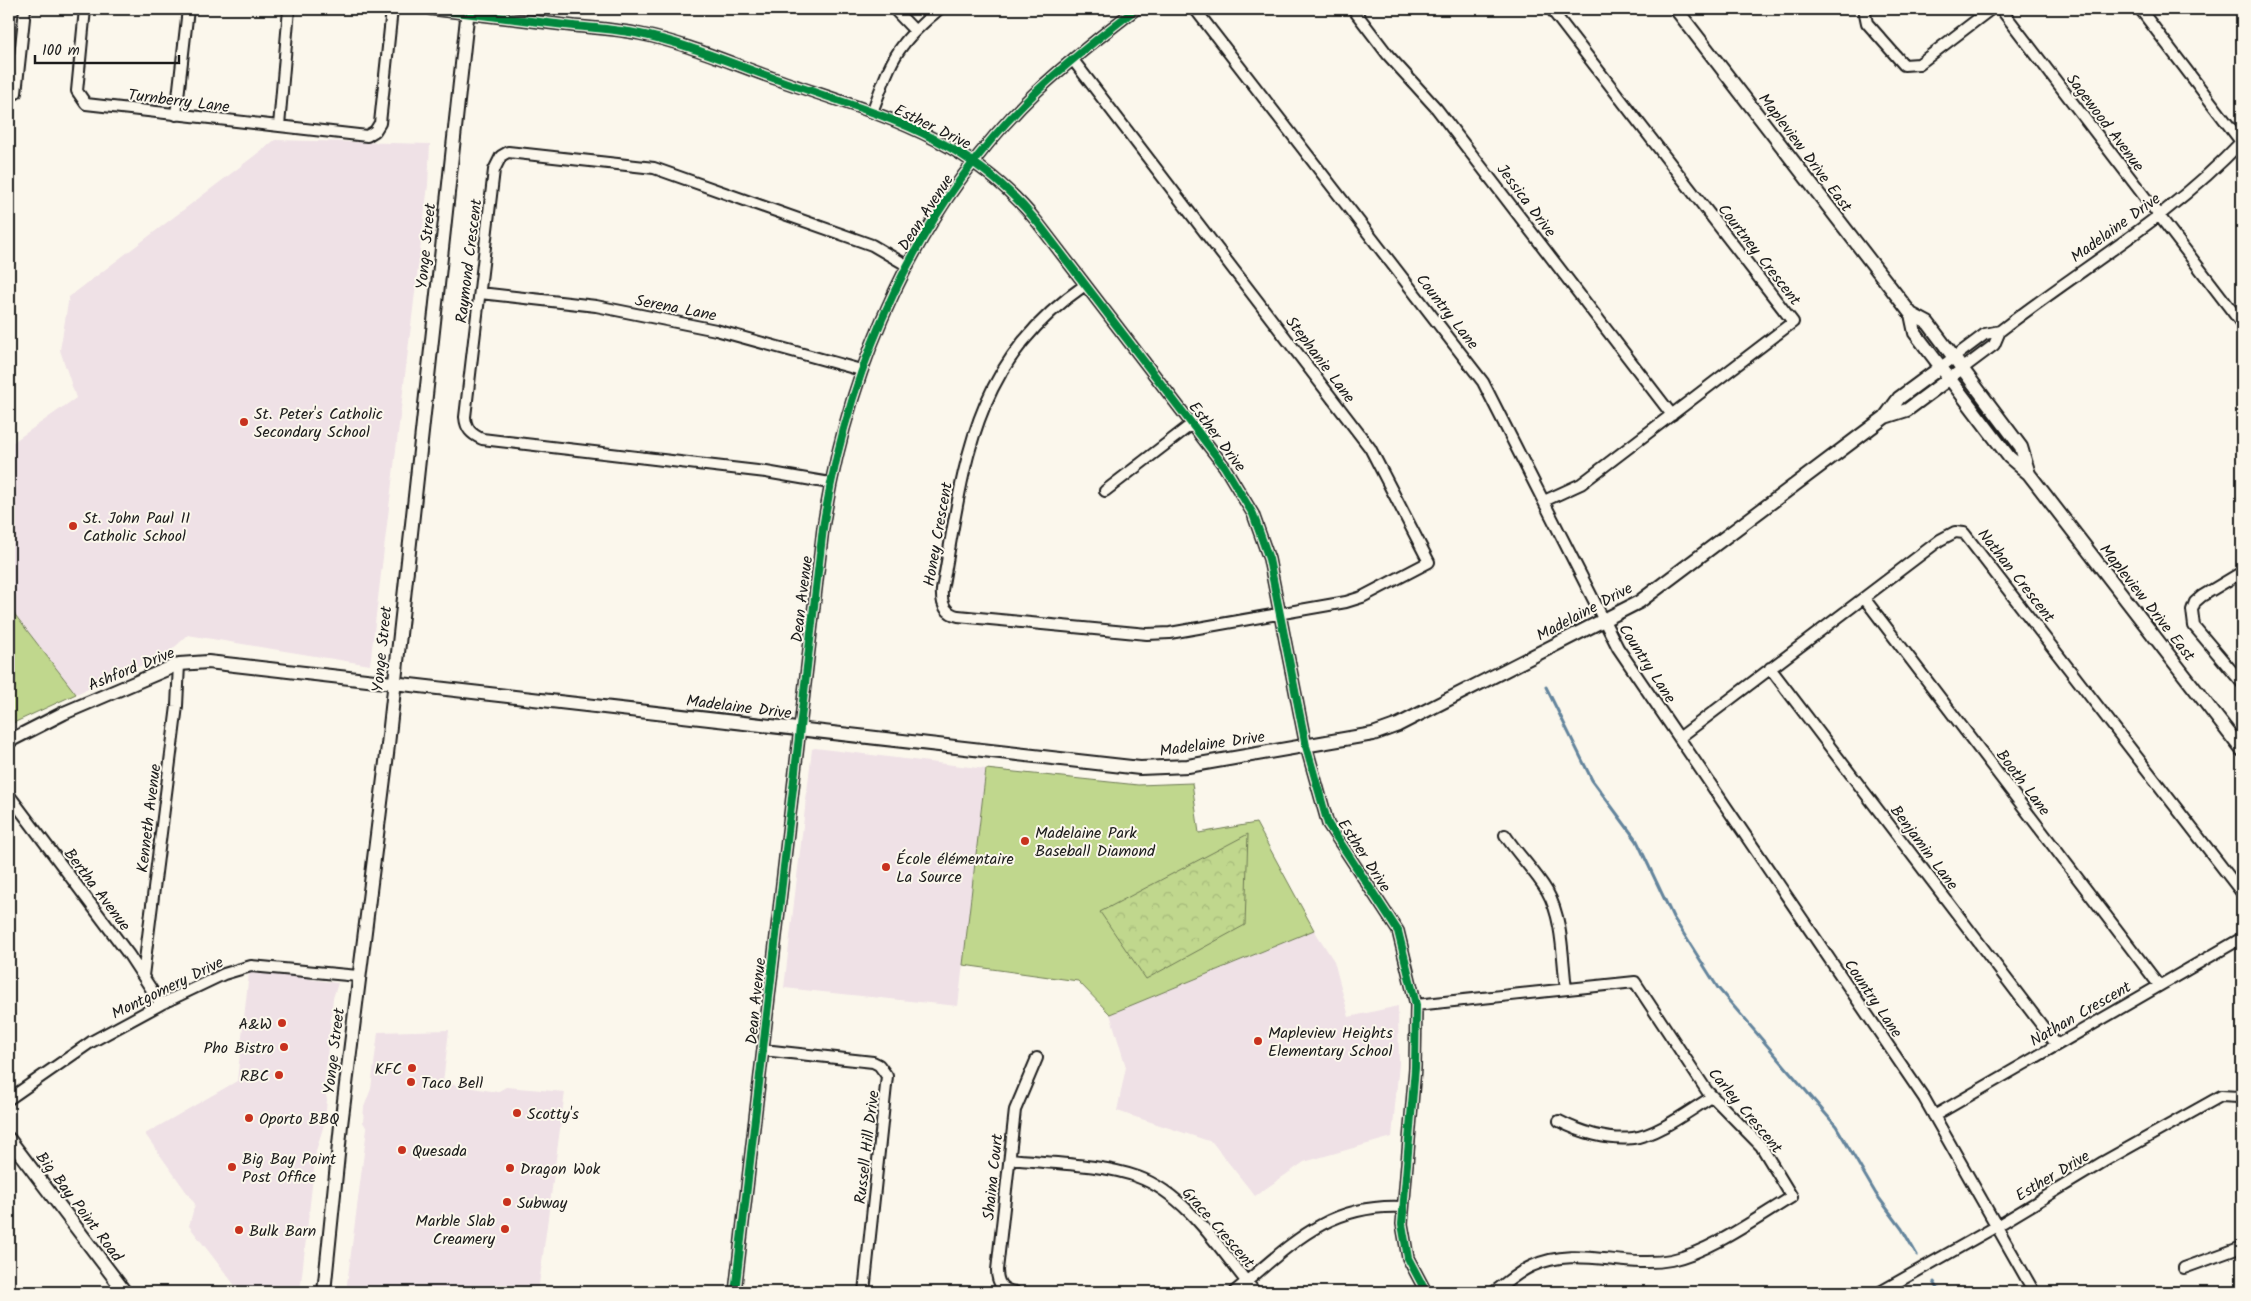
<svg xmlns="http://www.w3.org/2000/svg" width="2251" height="1301" viewBox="0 0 2251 1301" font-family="Kalam,sans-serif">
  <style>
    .built { fill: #efe1e6 }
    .green { fill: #c0d78d; stroke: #6e7a54 }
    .forest { fill: url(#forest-crowns); stroke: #6e7a54 }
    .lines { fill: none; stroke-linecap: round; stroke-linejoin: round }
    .stream { stroke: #63849c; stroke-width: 3 }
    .minor-casing { stroke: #1c1c1c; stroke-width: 14 }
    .major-casing { stroke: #1c1c1c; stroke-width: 16 }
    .minor { stroke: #fbf7ec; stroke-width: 10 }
    .major { stroke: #fbf7ec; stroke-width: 12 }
    .cycleway-casing { stroke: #fbf7ec; stroke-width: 11 }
    .cycleway { stroke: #00873e; stroke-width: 8 }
    .poi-dot { fill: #c8321e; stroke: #fbf7ec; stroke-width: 2 }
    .labels { text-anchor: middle; stroke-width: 4; stroke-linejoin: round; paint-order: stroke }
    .street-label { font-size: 16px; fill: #1c1c1c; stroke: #fbf7ec }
    .poi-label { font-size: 16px; fill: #1c1c1c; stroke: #fbf7ec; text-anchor: start }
  </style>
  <defs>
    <pattern id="forest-crowns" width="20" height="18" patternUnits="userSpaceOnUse" patternTransform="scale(1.25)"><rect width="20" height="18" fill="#c0d78d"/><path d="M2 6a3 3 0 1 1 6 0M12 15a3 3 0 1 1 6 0" fill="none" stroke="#a4b879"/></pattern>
  </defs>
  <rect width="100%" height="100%" fill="#fbf7ec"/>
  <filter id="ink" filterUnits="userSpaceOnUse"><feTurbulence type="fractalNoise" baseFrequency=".02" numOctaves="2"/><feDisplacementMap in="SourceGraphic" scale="10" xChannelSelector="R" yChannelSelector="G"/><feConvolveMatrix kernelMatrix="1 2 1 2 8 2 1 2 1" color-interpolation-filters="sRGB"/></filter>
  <g filter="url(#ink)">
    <path class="built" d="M275,140L430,144L428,185L370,665L188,635L166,655L76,694L9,607V445L76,398L60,350L69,297Z
      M815,748L986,769L958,1006L784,988L812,749Z
      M1314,930L1334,961L1349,1017L1398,1006L1399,1064L1392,1137L1304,1162L1255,1196L1212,1142L1117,1111L1126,1067L1110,1014Z
      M249,973L275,974L338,983L333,998L324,1087L327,1100L325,1121L316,1151L300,1292H240L189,1226L195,1204L145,1134L237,1081Z
      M449,1030L443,1083L497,1092L506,1087L565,1092L538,1292H346L367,1129L363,1122L364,1107L371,1089L378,1032Z"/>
    <path class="green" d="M9,607L76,694L9,725Z
      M986,769L1138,785L1192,783L1199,833L1256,823L1314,930L1110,1014L1078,981L963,965Z"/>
    <path class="forest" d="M1248,834L1245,925L1146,979L1100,912Z"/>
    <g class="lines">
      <path class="stream" d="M1546,687L1592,780L1637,841L1673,917L1718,988L1836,1126L1876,1194L1902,1229L1917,1255
        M1934,1282L1940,1292"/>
      <defs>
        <path id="minor" d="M85,9L77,91L86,104L367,136L375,131L380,123L392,9
          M430,9C475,14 520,20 565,25C590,28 616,29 640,34C686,43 730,63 773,78C875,114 967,134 1038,223L1224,466L1253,514L1269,559L1306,746L1328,824L1398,931L1416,1005L1415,1068L1402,1224L1408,1258L1426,1292
          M894,9L915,31
          M1195,9L1483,382L1618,648L1924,1098L2034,1292
          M1353,9L1388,55L1437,109L1672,415
          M1864,9L1867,23L1904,65L1919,64L1991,9
          M2001,9L2242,324
          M2140,9L2242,143
          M1073,60L1370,448L1429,562L1362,597L1346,602L1170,633L1147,634L958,616C945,613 941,604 942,590C965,464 970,365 1085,285
          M16,93L25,9
          M872,112C881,90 888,64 903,45C913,31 927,20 939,9
          M176,115L188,9
          M279,126L289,9
          M480,293L596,306L716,330L861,370
          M1941,367L1985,334L2000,331C2081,268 2171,217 2242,141
          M1950,378L1994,345L2000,331
          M830,483L766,472L482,439C471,434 466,429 465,417L494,170L501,156L508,152L654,168L872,245L908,266
          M1105,491L1192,424
          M1544,501L1581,484L1793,322L1551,9
          M2242,572L2202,596L2195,602L2192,610L2194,626L2242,683
          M1864,598L2159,985
          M1770,668L2056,1044
          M1679,738L1940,540L1955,532L1964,533L2242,893
          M9,795L129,955L161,1004
          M1505,835C1518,855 1535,871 1547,891C1563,919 1562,957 1566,989
          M143,976L177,706L179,664
          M1416,1005L1635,982L1707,1091L1761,1146L1792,1197C1757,1218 1710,1252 1671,1260C1624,1269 1576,1245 1532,1266C1518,1272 1506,1283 1494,1292
          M763,1050L873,1062L879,1065L887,1076L864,1292
          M9,1099L91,1042L161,1004L224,974L251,966L358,976
          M1934,1116L2242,938
          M1559,1121C1580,1132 1608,1141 1633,1138C1658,1135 1690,1110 1712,1097
          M1010,1159C1047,1163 1104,1164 1138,1177C1188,1195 1222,1253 1255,1292
          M2184,1268L2242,1247
          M735,1292L823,528C848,366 917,206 1037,91C1068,62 1102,35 1136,9
          M1015,1292C1002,1290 997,1283 997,1270L1015,1110L1037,1058
          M1234,1292C1289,1247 1326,1203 1403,1207
          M1880,1292L1997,1226L2103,1162L2221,1096L2238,1097L2242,1100"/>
        <path id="major" d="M1676,9L1911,314L1915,333L2009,457L2029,474L2242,750
          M1911,314L1928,323L2021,447L2029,474
          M1885,417L1907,410L1950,378
          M9,741L64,713L179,664L208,662L1140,768L1188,766L1373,734L1398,725L1639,602L1885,417L1899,398L1941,367
          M9,1139L125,1292
          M324,1292L341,1125L387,754L468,9"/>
      </defs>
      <use href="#minor" class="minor-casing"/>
      <use href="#major" class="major-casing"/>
      <use href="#minor" class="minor"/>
      <use href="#major" class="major"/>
      <defs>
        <path id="cycleway" d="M430,9C475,14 520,20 565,25C590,28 616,29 640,34C686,43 730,63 773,78C875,114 967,134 1038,223L1224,466L1253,514L1269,559L1306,746L1328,824L1398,931L1416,1005L1415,1068L1402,1224L1408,1258L1426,1292
          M735,1292L823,528C848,366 917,206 1037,91C1068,62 1102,35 1136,9"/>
      </defs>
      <use href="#cycleway" class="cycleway-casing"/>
      <use href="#cycleway" class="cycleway"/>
    </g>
  </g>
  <g class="poi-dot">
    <circle cx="244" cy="422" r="5"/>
    <circle cx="73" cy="526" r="5"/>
    <circle cx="1025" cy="841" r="5"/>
    <circle cx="886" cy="867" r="5"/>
    <circle cx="282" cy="1023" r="5"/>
    <circle cx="1258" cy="1041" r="5"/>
    <circle cx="284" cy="1047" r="5"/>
    <circle cx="412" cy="1068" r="5"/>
    <circle cx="279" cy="1075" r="5"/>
    <circle cx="411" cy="1082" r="5"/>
    <circle cx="517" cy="1113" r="5"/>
    <circle cx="249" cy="1118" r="5"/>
    <circle cx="402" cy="1150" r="5"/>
    <circle cx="232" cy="1167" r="5"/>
    <circle cx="510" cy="1168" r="5"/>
    <circle cx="507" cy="1202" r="5"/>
    <circle cx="505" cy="1229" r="5"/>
    <circle cx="239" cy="1230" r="5"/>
  </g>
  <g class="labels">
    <g class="street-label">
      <text transform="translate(179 100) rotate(7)" y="6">Turnberry Lane</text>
      <text transform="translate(2106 122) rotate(53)" y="6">Sagewood Avenue</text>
      <text transform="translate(933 126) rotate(26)" y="6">Esther Drive</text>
      <text transform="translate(1806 152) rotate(53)" y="6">Mapleview Drive East</text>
      <text transform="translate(1527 200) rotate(53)" y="6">Jessica Drive</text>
      <text transform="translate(925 212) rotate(-57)" y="6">Dean Avenue</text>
      <text transform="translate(2115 227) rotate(-36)" y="6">Madelaine Drive</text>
      <text transform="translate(425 246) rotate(-84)" y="6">Yonge Street</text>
      <text transform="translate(1760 254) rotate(52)" y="6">Courtney Crescent</text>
      <text transform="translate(468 261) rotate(-83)" y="6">Raymond Crescent</text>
      <text transform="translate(676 307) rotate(11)" y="6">Serena Lane</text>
      <text transform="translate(1448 311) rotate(52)" y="6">Country Lane</text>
      <text transform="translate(1321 359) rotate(53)" y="6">Stephanie Lane</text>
      <text transform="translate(1218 436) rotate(53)" y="6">Esther Drive</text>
      <text transform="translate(937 534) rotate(-80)" y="6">Honey Crescent</text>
      <text transform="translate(2017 575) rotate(52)" y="6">Nathan Crescent</text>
      <text transform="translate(801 599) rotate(-83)" y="6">Dean Avenue</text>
      <text transform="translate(2148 602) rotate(52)" y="6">Mapleview Drive East</text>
      <text transform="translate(1584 611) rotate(-28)" y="6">Madelaine Drive</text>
      <text transform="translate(381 649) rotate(-84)" y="6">Yonge Street</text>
      <text transform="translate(1648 663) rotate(57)" y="6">Country Lane</text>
      <text transform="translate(131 668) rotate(-22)" y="6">Ashford Drive</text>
      <text transform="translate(739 706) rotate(7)" y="6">Madelaine Drive</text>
      <text transform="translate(1212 743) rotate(-8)" y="6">Madelaine Drive</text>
      <text transform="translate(2024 782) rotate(53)" y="6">Booth Lane</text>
      <text transform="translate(148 818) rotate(-83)" y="6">Kenneth Avenue</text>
      <text transform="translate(1925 847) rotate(53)" y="6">Benjamin Lane</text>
      <text transform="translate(1365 855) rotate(57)" y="6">Esther Drive</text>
      <text transform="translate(98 889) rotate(53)" y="6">Bertha Avenue</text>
      <text transform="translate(167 987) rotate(-26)" y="6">Montgomery Drive</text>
      <text transform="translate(1874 998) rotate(56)" y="6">Country Lane</text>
      <text transform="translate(755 1001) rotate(-84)" y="6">Dean Avenue</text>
      <text transform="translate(2080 1013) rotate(-30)" y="6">Nathan Crescent</text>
      <text transform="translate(333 1051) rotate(-83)" y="6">Yonge Street</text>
      <text transform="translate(1746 1110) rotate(50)" y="6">Carley Crescent</text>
      <text transform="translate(866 1147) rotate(-83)" y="6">Russell Hill Drive</text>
      <text transform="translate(2052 1175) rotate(-31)" y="6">Esther Drive</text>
      <text transform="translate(992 1177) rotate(-84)" y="6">Shaina Court</text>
      <text transform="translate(80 1206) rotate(53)" y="6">Big Bay Point Road</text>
      <text transform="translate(1219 1227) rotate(49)" y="6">Grace Crescent</text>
    </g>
    <g class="poi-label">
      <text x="254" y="419">St. Peter's Catholic<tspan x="254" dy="18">Secondary School</tspan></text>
      <text x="83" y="523">St. John Paul II<tspan x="83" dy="18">Catholic School</tspan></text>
      <text x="1035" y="838">Madelaine Park<tspan x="1035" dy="18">Baseball Diamond</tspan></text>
      <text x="896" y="864">École élémentaire<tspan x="896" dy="18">La Source</tspan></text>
      <text x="272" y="1029" text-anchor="end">A&amp;W</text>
      <text x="1268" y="1038">Mapleview Heights<tspan x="1268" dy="18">Elementary School</tspan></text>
      <text x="274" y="1053" text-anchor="end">Pho Bistro</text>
      <text x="402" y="1074" text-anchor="end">KFC</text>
      <text x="269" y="1081" text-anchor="end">RBC</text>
      <text x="421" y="1088">Taco Bell</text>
      <text x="527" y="1119">Scotty's</text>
      <text x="259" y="1124">Oporto BBQ</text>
      <text x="412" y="1156">Quesada</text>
      <text x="242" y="1164">Big Bay Point<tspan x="242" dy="18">Post Office</tspan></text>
      <text x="520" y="1174">Dragon Wok</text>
      <text x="517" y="1208">Subway</text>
      <text x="495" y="1226" text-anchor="end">Marble Slab<tspan x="495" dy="18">Creamery</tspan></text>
      <text x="249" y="1236">Bulk Barn</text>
    </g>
  </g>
  <rect width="2251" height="1301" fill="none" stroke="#fbf7ec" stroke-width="30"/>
  <rect x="15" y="15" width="2221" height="1271" fill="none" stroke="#1c1c1c" stroke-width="2" filter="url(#ink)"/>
  <path d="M35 55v8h144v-8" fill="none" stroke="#1c1c1c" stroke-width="2.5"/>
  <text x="42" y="55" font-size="15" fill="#1c1c1c" stroke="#fbf7ec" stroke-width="4" paint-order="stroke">100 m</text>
</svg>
